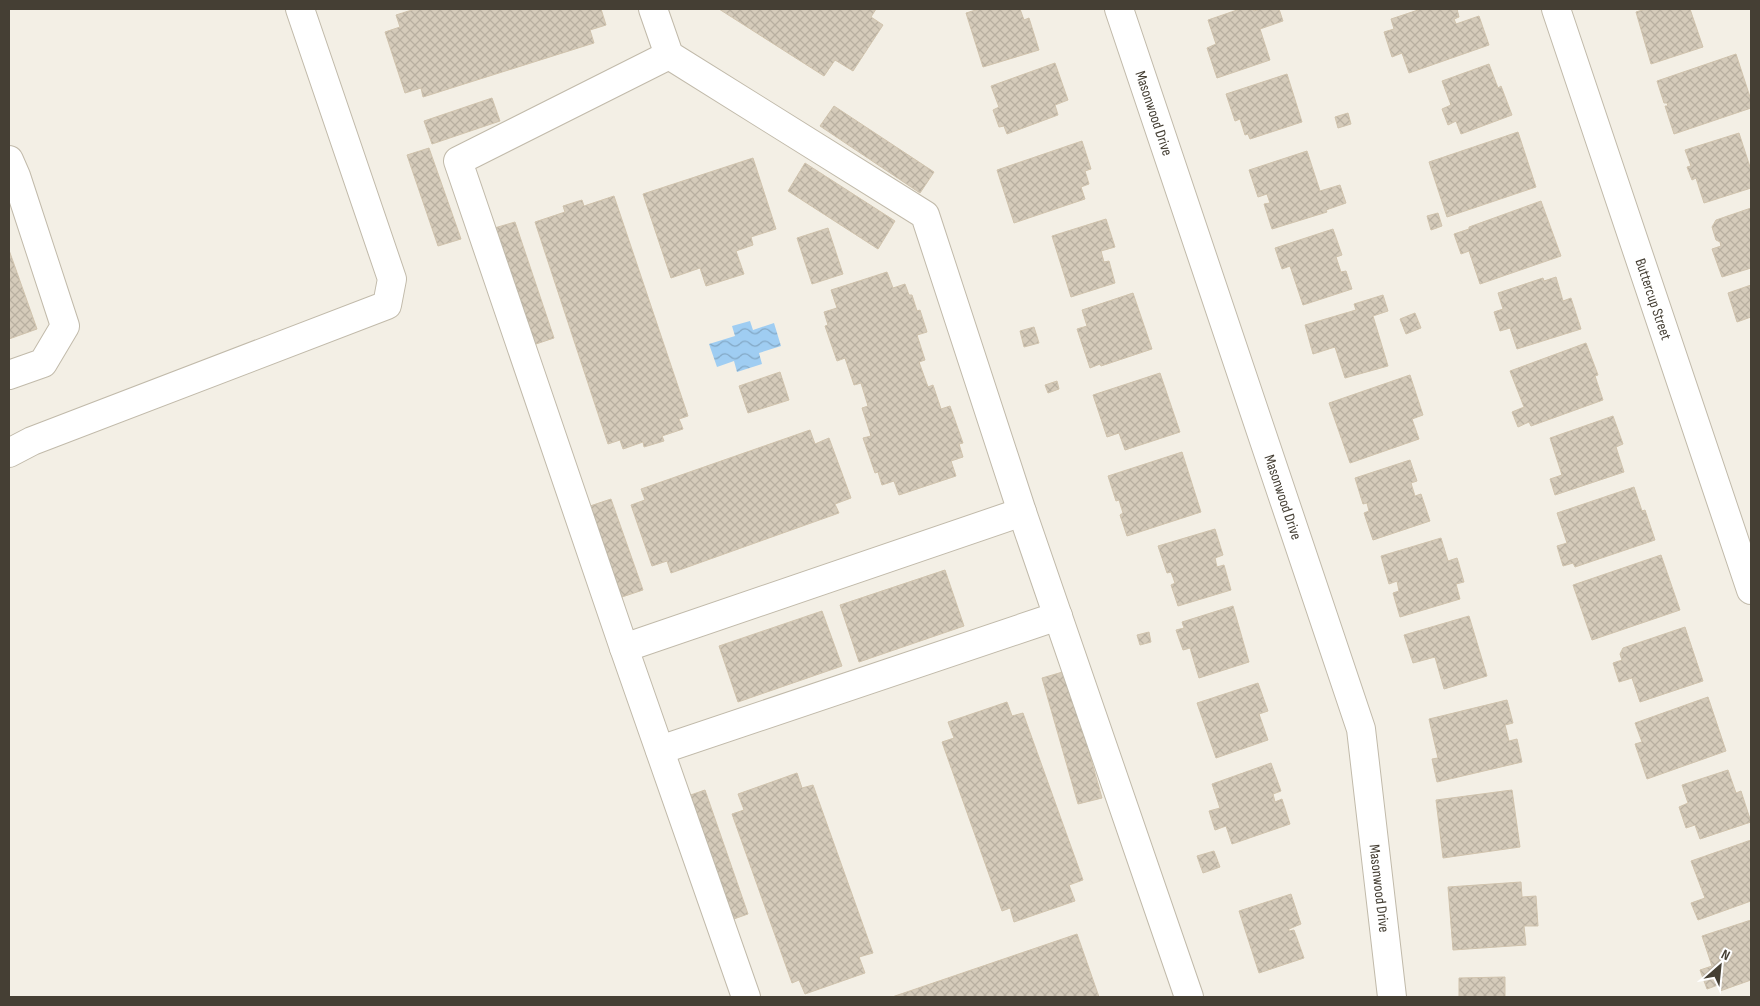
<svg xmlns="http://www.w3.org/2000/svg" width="1760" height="1006" viewBox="0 0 1760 1006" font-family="'Sofia Sans Condensed',sans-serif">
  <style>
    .water { fill: url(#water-waves) }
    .building { fill: url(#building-cross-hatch); stroke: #d0c3ad }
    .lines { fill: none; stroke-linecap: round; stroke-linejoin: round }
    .minor-casing { stroke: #c1baaa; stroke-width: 30 }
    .minor { stroke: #fff; stroke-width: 28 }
    .labels { text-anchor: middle; stroke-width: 4; stroke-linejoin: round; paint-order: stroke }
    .street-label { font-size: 15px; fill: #453f34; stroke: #fff }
  </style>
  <defs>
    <pattern id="water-waves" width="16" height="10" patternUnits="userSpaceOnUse" patternTransform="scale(1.25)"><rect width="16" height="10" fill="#9fcdf2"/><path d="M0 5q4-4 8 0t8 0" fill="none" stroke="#83a8c5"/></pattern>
    <pattern id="building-cross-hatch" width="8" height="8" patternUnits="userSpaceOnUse" patternTransform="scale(1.25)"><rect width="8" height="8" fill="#d5cbba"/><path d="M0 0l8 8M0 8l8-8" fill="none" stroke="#b8afa0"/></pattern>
  </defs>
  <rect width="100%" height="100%" fill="#f3efe5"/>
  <path class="water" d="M750,321L753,330L774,323L781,346L759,353L762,364L737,372L734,361L717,367L709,344L735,336L732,326Z"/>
  <path class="building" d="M415,9H601L606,25L590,30L594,43L423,97L421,88L405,93L385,32L400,27L396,15Z
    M719,9H876L871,17L883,25L853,71L835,60L824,76Z
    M979,9H1020L1024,20L1029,18L1039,50L983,67L966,13Z
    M1240,9H1254V11L1260,9H1279L1283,21L1260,29L1270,60L1217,78L1207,48L1216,44L1208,20Z
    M1421,9H1457L1459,17L1454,19L1456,24L1479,16L1489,45L1409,73L1402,53L1392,57L1384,32L1394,29L1391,19Z
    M1645,9H1690L1703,47L1651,64L1636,12Z
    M1736,54L1751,100V108L1674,134L1665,106H1668L1667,103H1664L1657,81Z
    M1055,63L1068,100L1055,105L1058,115L1007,134L1004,126L999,127L993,110L999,107L991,86Z
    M1489,64L1498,88L1501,86L1512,115L1461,134L1456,121L1448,125L1442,109L1451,105L1442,81Z
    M1287,74L1302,122L1250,139L1248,134L1245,135L1240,119L1235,121L1226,94Z
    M492,98L500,121L432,144L424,121Z
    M834,106L934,172L920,193L820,126Z
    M1348,113L1351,124L1338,128L1335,117Z
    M1518,132L1536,187L1447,217L1429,162Z
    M1739,133L1751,170V188L1704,203L1696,178L1692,180L1687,167L1691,166L1685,150Z
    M1082,141L1091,169L1085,171L1089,184L1081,187L1085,199L1014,223L997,170Z
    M429,148L461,239L438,246L407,155Z
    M1307,151L1320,191L1340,185L1346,203L1326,210L1327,212L1272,229L1264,204L1270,203L1267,194L1258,197L1249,170Z
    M753,158L776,229L751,237L753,245L736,251L744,274L706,286L700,268L671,278L643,194Z
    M805,163L895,221L878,249L788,191Z
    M614,196L688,416L679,419L683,429L662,436L664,441L644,447L643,442L623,449L620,440L608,444L535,222L565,212L563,206L582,200L584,206Z
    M1541,201L1561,256L1480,284L1469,251L1461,254L1454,234L1469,229V227Z
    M1751,208V268L1722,277L1712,249L1721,246L1720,242L1716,240L1712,227L1716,220Z
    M1438,213L1442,226L1431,230L1427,216Z
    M1106,219L1115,247L1101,251L1104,262L1109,261L1115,283L1071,297L1052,236Z
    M515,222L554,338L530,346L491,229Z
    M828,228L843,274L812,284L797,238Z
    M1333,229L1342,255L1336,257L1341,272L1346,271L1352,289L1303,305L1290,266L1282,269L1275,248Z
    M9,250L37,329L9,339Z
    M887,272L893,288L905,284L909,295H912L917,311L920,310L927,332L917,335L925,360L919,362L928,387L933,385L941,409L950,406L963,443L959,444L963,457L951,461L956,476L899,495L894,481L882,485L878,472L875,473L863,438L871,436L862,408L868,406L861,383L854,385L845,358L837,361L825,326L828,325L824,312L837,308L831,290Z
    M1556,277L1563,301L1571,298L1581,329L1517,349L1510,328L1500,331L1494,312L1503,309L1498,293L1543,278L1544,281Z
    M1751,285V317L1737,322L1728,293Z
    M1133,293L1152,349L1101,366L1100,364L1090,368L1077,329L1087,326L1082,310Z
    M1383,295L1388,311L1373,316L1388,366L1345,378L1335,347L1313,354L1305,325L1356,310L1354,304Z
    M1415,313L1421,328L1406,334L1400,319Z
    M1034,327L1039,343L1024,347L1020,331Z
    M1586,343L1598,375L1595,376L1603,400L1531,426L1529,422L1518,427L1512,412L1524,407L1510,371Z
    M780,372L789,400L748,413L739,386Z
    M1160,373L1180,432L1125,450L1119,433L1107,437L1093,395Z
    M1410,375L1423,415L1412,419L1419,439L1350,463L1329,403Z
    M1057,381L1059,389L1048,393L1045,385Z
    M1613,416L1623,444L1616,447L1624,472L1555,495L1550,479L1562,475L1550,438Z
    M810,430L815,444L829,438L851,498L835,504L839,513L671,573L667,561L652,566L631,505L645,500L641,489Z
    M1182,452L1201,512L1127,536L1120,515L1123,513L1119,500L1116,501L1108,476Z
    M1410,460L1417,481L1411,483L1415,496L1421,494L1430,521L1373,540L1364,513L1369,511L1367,503L1363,504L1355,478Z
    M1634,487L1642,511L1645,510L1655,540L1575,567L1573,563L1563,566L1557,546L1567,543L1557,513Z
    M611,499L643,590L619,598L587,507Z
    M1215,529L1223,555L1215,558L1217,567L1224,565L1231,590L1178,606L1171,585L1175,583L1171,572L1167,573L1158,546Z
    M1441,538L1448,561L1457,558L1458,561L1464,582L1456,584L1460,599L1400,617L1393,593L1399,591L1397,581L1389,584L1381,556Z
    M1661,555L1680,610L1592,640L1573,585Z
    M945,570L964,626L859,662L840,605Z
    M1233,606L1249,662L1199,678L1190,648L1183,650L1176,630L1184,628L1182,622Z
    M822,611L842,666L738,702L719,646Z
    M1469,616L1487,676L1444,689L1435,657L1413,663L1404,635Z
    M1685,627L1703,681L1640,702L1632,678L1619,682L1613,663L1622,660L1620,654L1623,648Z
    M1149,632L1151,642L1140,645L1137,635Z
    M1066,671L1102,798L1078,804L1042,678Z
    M1258,683L1268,711L1259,714L1268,740L1216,758L1197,703Z
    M1708,697L1726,751L1647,779L1635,744L1642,742L1635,723Z
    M1507,700L1513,723L1505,725L1509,741L1517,739L1522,762L1437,782L1432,759L1438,758L1429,719Z
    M1007,702L1012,716L1023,713L1083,880L1069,885L1075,901L1014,922L1010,908L1002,911L942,742L954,738L948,722Z
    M1271,763L1281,791L1273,794L1275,802L1282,799L1290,824L1232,844L1226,826L1215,830L1209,811L1220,808L1212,784Z
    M1728,770L1736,793L1741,791L1751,822L1700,839L1695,825L1686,828L1679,807L1688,803L1682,785Z
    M797,773L802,788L813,785L873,953L859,957L865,973L805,994L799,980L792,983L732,814L744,810L738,794Z
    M705,790L748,914L725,922L682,798Z
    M1512,790L1520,847L1443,858L1436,800Z
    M1751,840V901L1698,920L1691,903L1705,898L1691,861Z
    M1214,851L1220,867L1203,873L1197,856Z
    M1521,882L1522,897L1536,896L1538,926H1524L1526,945L1453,950L1448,887Z
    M1291,894L1301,924L1289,929V931L1294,930L1304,958L1259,973L1239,911Z
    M1751,920V980L1720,991L1718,985L1707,989L1700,970L1712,966L1702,936Z
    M1077,934L1099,997H892Z
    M1505,977V997H1459V978Z"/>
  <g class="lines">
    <defs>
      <g id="minor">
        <path d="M653,9L669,55L925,215L1022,512L1189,997"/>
        <path id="s1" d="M1119,9L1361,729L1392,997"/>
        <path id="s2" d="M1556,9L1751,590"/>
        <path d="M669,55L458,161L624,648L746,997"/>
        <path d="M9,160L16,176L65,326L43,363L9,375"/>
        <path d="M9,453L32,441L387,305L392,279L300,9"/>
        <path d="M624,648L1022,512"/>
        <path d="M660,750L1058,616"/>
      </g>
    </defs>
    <use href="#minor" class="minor-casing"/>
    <use href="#minor" class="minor"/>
  </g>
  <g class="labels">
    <g class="street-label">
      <text dy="5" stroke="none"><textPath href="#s1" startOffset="110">Masonwood Drive</textPath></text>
      <text dy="5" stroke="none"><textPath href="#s2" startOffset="306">Buttercup Street</textPath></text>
      <text dy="5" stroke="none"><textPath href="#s1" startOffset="515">Masonwood Drive</textPath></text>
      <text dy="5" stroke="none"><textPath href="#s1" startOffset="920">Masonwood Drive</textPath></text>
    </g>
  </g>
  <rect width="1760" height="1006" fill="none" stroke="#453f34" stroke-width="20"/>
  <g transform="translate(1720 966) rotate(27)" stroke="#ffffff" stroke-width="4" paint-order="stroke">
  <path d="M0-4L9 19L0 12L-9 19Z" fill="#453f34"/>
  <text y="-8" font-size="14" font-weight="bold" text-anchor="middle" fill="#453f34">N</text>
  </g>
</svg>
